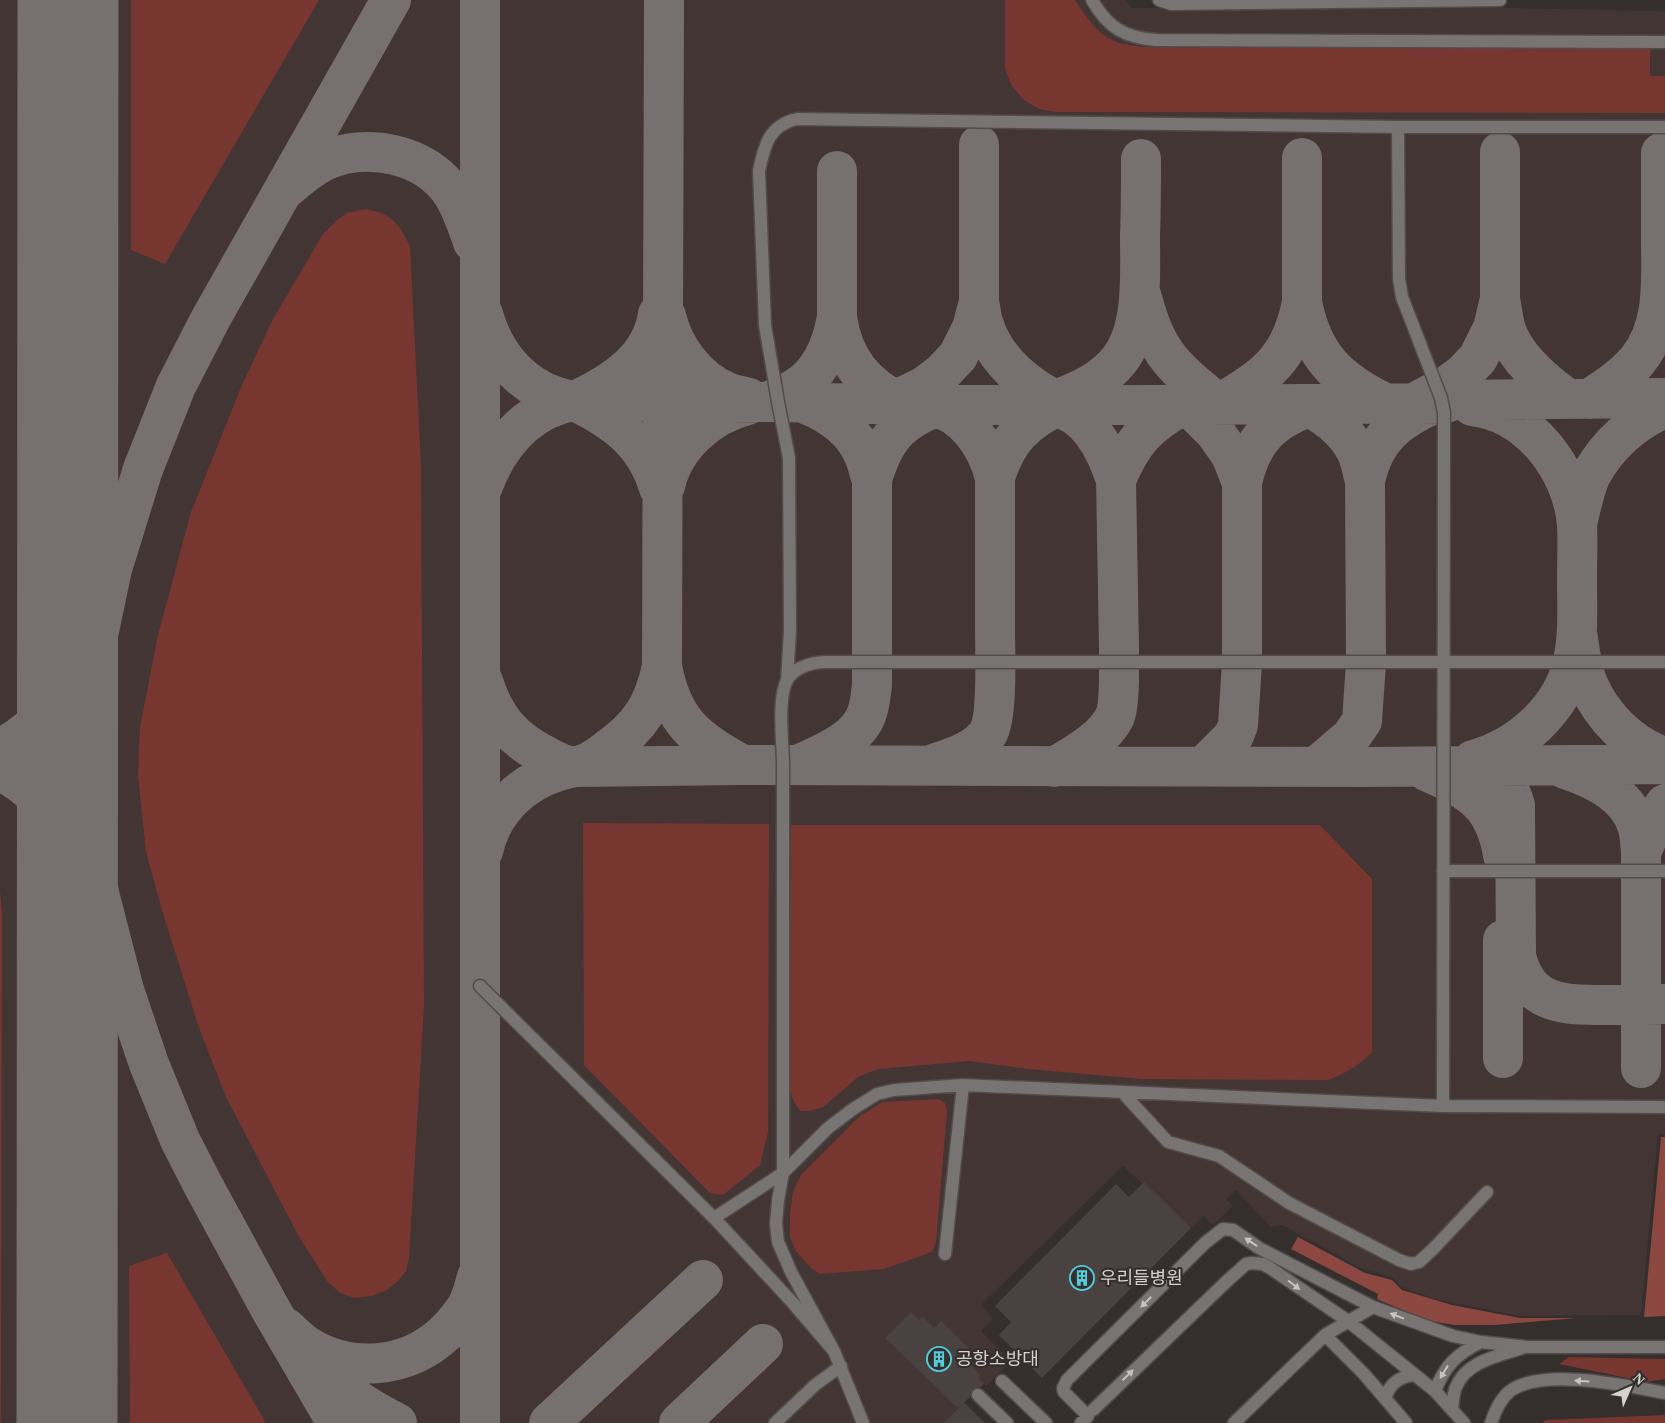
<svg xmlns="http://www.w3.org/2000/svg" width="1665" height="1423" viewBox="0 0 1665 1423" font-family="'Times New Roman','Noto Sans KR',serif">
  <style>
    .built { fill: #423533 }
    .green { fill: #783630 }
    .forest { fill: #8c4840 }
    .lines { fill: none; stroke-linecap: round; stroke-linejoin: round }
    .taxiway { stroke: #767070; stroke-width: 40 }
    .runway { stroke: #767070; stroke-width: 101 }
    .building { fill: #494241 }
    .minor-casing { stroke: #514b4a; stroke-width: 15 }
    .minor { stroke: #777473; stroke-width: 12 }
    .oneway { fill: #c7c3c2 }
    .labels { text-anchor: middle; stroke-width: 4.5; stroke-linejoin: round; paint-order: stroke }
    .poi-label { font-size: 18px; fill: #d5d1d0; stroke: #342e2d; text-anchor: start }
  </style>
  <rect width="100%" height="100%" fill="#342e2d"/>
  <path class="built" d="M0,0H1126L1131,8H1513L1665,11V1134H1658L1641,1315L1520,1316L1438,1300L1401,1287L1392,1277L1361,1268L1282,1225L1271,1227L1236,1190L1226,1199L1233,1206L1213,1225L1203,1216L1191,1228L1123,1166L981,1305L993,1319L981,1331L1011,1361L986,1386L984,1384L964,1402L985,1423H0Z"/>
  <path class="green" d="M131,0H319L165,264L131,250Z
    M1005,0H1075C1085,15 1096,33 1114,41C1122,45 1133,45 1142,47L1650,48V76H1665V113L1057,112L1039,109L1024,100L1012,86L1005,69Z
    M366,209C393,215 398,222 410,246L421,465L424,1007L409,1258L406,1271L398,1281L387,1290L372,1296L354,1298L340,1293L327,1281L298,1235L226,1097L199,1028L161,907L146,852L138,776L140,727L158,635L191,512L241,387L273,319L323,234L336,221L347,213Z
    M583,823L769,824L768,1132L760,1165L723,1195L710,1193L584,1065Z
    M791,825H1320L1372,879V1052C1358,1066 1348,1072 1329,1080L1142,1079L1028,1069L970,1061L878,1069L858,1077L823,1107L810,1111H801C794,1104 791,1096 789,1086Z
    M0,890L2,915L1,1423H0Z
    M939,1099L945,1103L947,1111L936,1242L932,1252L884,1269L820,1274L811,1268L795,1250L790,1237V1214L793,1192L801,1175L861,1115L883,1102Z
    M167,1253L266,1423H130L129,1266Z
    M1569,1357L1665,1359V1379L1647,1382L1559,1364Z
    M1665,1415V1423H1542L1546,1420Z"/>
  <path class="forest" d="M1661,1137H1665V1316L1644,1317Z
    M1298,1237L1365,1273L1392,1280L1402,1290L1452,1305L1520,1318H1577L1495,1325H1455L1435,1322L1414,1315L1377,1299L1378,1294L1291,1249Z"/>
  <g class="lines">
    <path class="taxiway" d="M480,0V1423
      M664,0C662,222 662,444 662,666C672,721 696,740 743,765
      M287,188C298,178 310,168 324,161C366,142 425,153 452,193C462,208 467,225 473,242
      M1140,291C1146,313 1152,334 1165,353C1179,373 1200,388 1218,404
      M1500,299C1502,309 1503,320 1506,330C1516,359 1544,382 1568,399
      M979,302C981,309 981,318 984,325C996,363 1030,389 1065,405
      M1302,302C1312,355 1337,380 1385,403
      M483,314C492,347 512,375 542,391C551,396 562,398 572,401
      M666,316C673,347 696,379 727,392C734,395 742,396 749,398
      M837,317C843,360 864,385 902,404
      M579,399C615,382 652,358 658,314
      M1589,399C1606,388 1623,377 1637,361C1665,327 1661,283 1661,241C1661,212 1661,182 1661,153
      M575,401C616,421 646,443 659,488
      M1053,401C1079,391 1102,382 1120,359C1144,327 1140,274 1140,236C1141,210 1141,185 1141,159
      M1418,401L1448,385L1463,374L1478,358L1493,328L1500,299V152
      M767,402C777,398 787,394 796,388C821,373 832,345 837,317V171
      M890,403L925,386L942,373L958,356L972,328L979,302V145
      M1220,404C1267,375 1291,359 1302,302V158
      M1301,404C1323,412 1346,430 1356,451C1361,460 1362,471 1365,481L1366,663L1362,721L1351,737L1316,767
      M930,405C965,413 987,445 995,478C995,528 995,578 995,627C995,650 998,716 988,733C977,750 954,757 936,763
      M1051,405C1088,413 1105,447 1116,480C1117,536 1118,592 1119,648C1119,663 1120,704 1115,716C1106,737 1074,756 1054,767
      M1176,405L1190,408L1195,412L1215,432L1231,455L1242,483V663L1238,725L1234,735L1229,741L1204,766
      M1472,406C1529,412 1573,470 1577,525C1578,542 1577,561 1577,578C1577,606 1579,634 1573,661C1563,709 1519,748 1473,760
      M995,478C1006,440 1025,421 1060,405
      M872,480C884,438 900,420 941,405
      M1116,480C1133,440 1147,425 1185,404
      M1365,481C1374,438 1398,419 1436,403
      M1242,483C1251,440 1272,419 1314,405
      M665,486C674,445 709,415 748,405
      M482,488C498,445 525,411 572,401C601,395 633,401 663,402C695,403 727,402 759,402C796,402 833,403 870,404C1062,407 1254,404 1446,403L1454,400L1665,398
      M1577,524C1581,508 1584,490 1591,475C1607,445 1634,421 1665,408
      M67,593L74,688
      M1578,638C1580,654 1582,669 1588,684C1602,717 1631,746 1665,757
      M483,681C494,718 513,740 548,757C556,761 568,768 577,766C589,764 598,757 607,750C640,727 654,705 662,666
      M0,749C35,730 54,708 67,671
      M800,764C824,753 858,740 867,713C870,704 871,694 872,685V480C869,473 868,465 865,458C854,429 830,413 803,403
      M1466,767C1490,770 1509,782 1515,805L1516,956C1528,1006 1565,1005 1607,1005C1626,1005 1646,1004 1665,1004
      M1565,769C1593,778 1627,794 1637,825C1640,833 1640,843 1641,852
      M0,771C42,791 54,818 68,860
      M1428,772C1472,791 1495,805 1503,855
      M86,825L100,897L124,990L149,1064L180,1140L203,1185L271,1310L337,1423
      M483,851C493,805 530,775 575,767L743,765L1366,767L1665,764
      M68,880L80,763L95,650L112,569L143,469L176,386L211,318L391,0
      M1503,1058V940
      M1641,1068V852L1659,813L1665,804
      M286,1328C293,1334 299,1341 307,1346C350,1373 407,1369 445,1333C453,1325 461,1316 467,1306C472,1297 474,1287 477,1277
      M313,1364C338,1388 366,1408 397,1423
      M549,1423L703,1280
      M679,1423L763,1344"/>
    <path class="runway" d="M67,1423L68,0"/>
  </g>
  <path class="building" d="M1144,1182L1191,1228L1042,1378L999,1335L1011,1322L995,1306L1116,1184L1129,1197Z
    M911,1312L919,1320L922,1316L934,1328L941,1321L976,1355L968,1362L980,1375L978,1378L984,1384L981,1387L973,1389L970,1397L958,1408L885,1338Z
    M964,1403L985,1423H943Z"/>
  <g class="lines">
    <defs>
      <path id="minor" d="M1092,0C1108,28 1125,38 1157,40L1665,42
        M1159,0L1171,4L1500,0
        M1398,127L1399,279L1402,297L1441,398L1444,413L1443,1106L1665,1107
        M787,681L790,630L789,458L778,402L765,325L759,171C764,146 769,125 797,119L1398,127H1665
        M1443,871H1665
        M480,986L714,1218L792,1302L834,1351L863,1423
        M1122,1092L1168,1142L1219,1156L1289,1203L1399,1260L1411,1264L1419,1262L1434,1248L1487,1192
        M714,1218L783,1173L828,1128L853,1109L877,1094L894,1090L963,1085L1443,1106
        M945,1254L963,1085
        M1373,1307L1325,1335L1364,1374L1406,1423
        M834,1351L791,1272L778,1242L776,1224L778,1200L783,1173V765C783,744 777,699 787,680C795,667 810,663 824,662H1665
        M1002,1381L1046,1423
        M978,1395L1007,1423
        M1385,1399C1389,1384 1400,1376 1415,1375
        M1093,1410L1226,1282L1246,1264L1252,1263L1263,1264L1270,1268L1348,1321L1435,1391
        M1452,1410C1453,1402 1453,1394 1456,1387C1466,1361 1499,1356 1522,1348
        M775,1423L815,1385L841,1366
        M1081,1423L1088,1416L1064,1392L1063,1388L1067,1380L1205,1243L1223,1229L1233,1230L1259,1248L1373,1307L1453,1336L1481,1342L1527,1347H1665
        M1234,1423L1325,1335
        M1464,1423L1435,1391C1445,1365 1457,1354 1481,1342
        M1491,1423C1495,1411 1500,1399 1510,1391C1543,1367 1627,1386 1665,1393"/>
    </defs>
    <use href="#minor" class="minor-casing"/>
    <use href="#minor" class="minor"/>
  </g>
  <defs><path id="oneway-solid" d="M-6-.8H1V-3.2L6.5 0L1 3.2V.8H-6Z" transform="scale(1.25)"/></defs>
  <g class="oneway">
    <use href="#oneway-solid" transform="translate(1251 1242) rotate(-146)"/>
    <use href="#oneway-solid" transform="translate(1294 1285) rotate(37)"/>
    <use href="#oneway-solid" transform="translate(1146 1302) rotate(135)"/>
    <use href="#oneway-solid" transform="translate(1397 1316) rotate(-159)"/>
    <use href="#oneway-solid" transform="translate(1444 1372) rotate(122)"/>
    <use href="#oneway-solid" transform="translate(1128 1375) rotate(-44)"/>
    <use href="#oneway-solid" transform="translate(1582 1381) rotate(-176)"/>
  </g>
  <defs>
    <symbol id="building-ring" viewBox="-11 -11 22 22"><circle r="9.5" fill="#342e2d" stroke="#53cbdb" stroke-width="1.5"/><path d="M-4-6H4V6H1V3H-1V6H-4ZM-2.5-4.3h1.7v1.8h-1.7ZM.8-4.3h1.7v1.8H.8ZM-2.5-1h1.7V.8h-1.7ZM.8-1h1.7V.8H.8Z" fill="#53cbdb"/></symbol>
  </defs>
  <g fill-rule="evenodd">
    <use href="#building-ring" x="1068" y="1264" width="28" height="28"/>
    <use href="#building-ring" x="925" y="1345" width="28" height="28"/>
  </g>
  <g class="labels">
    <g class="poi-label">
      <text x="1100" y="1284">우리들병원</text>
      <text x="956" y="1365">공항소방대</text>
    </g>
  </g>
  <g transform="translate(1630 1388) rotate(45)" stroke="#342e2d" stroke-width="4" paint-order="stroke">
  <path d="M0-4L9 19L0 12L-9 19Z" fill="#d5d1d0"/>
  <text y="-8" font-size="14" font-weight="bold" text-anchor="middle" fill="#d5d1d0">N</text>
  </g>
</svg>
